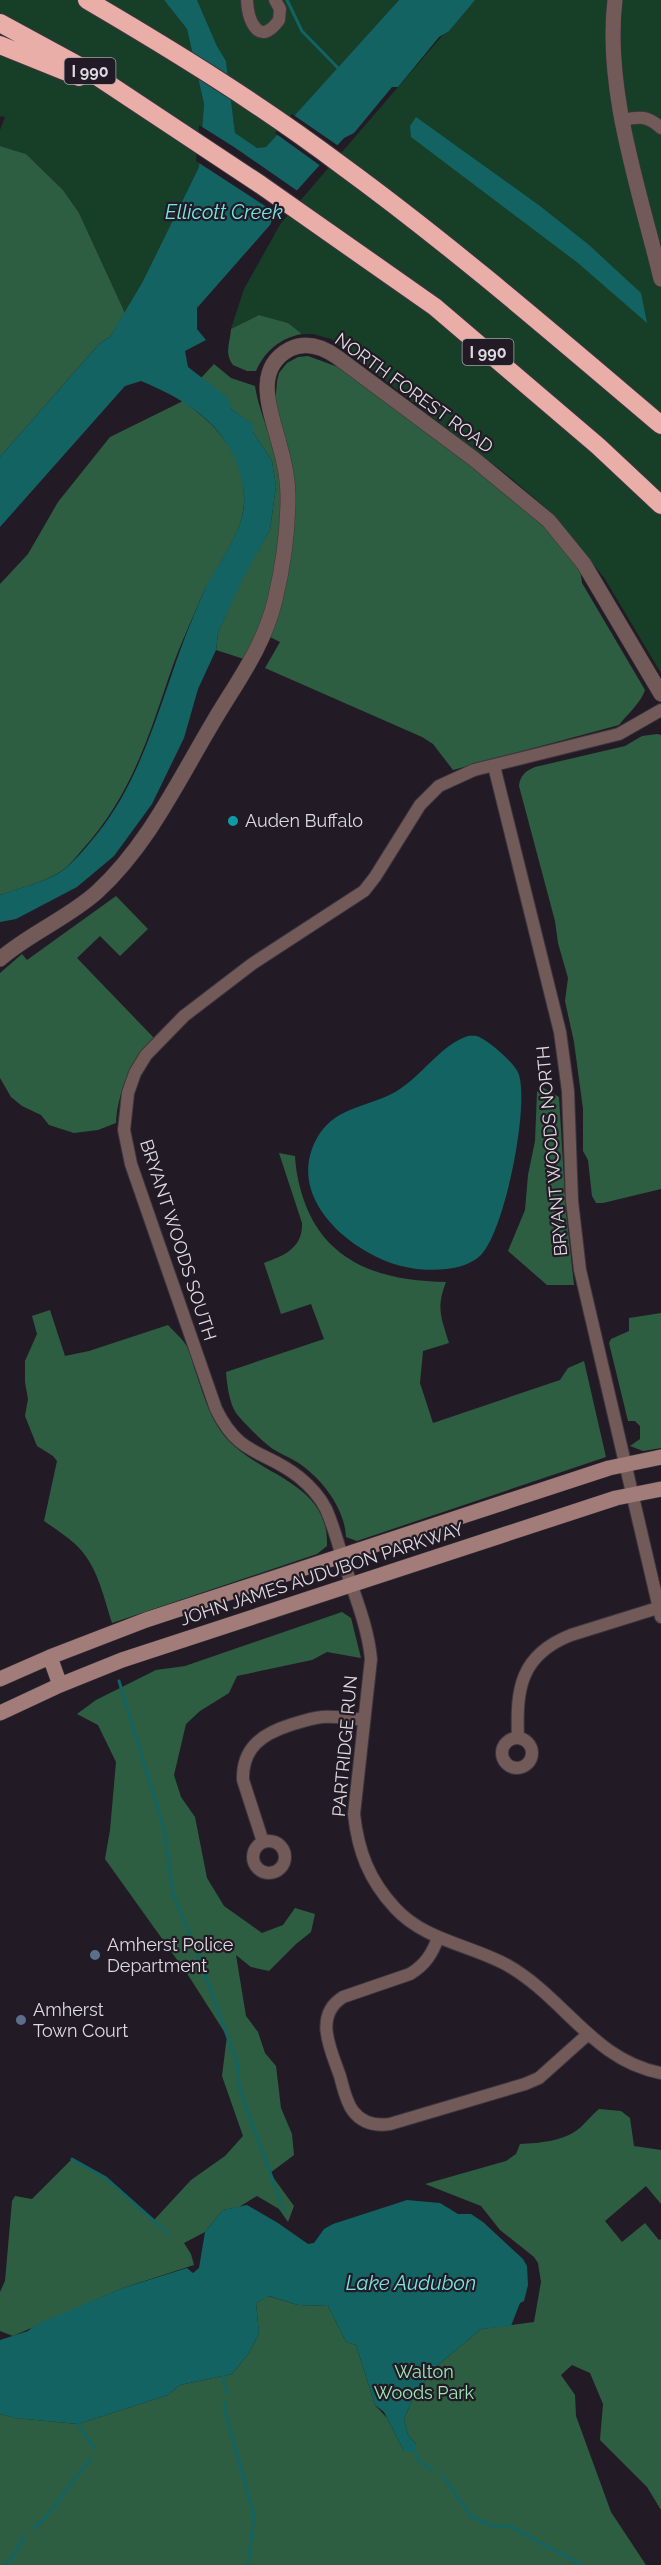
<svg xmlns="http://www.w3.org/2000/svg" width="661" height="2565" viewBox="0 0 661 2565" font-family="Raleway,sans-serif">
  <style>
    .green { fill: #173f28 }
    .forest { fill: #2e5e41 }
    .water { fill: #136363 }
    .pier { fill: #221b25 }
    .lines { fill: none; stroke-linecap: round; stroke-linejoin: round }
    .stream { stroke: #136363; stroke-width: 3 }
    .minor-casing { stroke: #3c363f; stroke-width: 14 }
    .tertiary-casing { stroke: #3c363f; stroke-width: 16 }
    .secondary-casing { stroke: #3c363f; stroke-width: 16 }
    .motorway-casing { stroke: #3c363f; stroke-width: 20 }
    .minor { stroke: #725a58; stroke-width: 12 }
    .tertiary { stroke: #725a58; stroke-width: 15 }
    .secondary { stroke: #a27c79; stroke-width: 15 }
    .motorway { stroke: #eaaea9; stroke-width: 18 }
    .culture-dot { fill: #0f9aa8; stroke: #221b25; stroke-width: 2 }
    .service-dot { fill: #5c6f8a; stroke: #221b25; stroke-width: 2 }
    .labels { text-anchor: middle; stroke-width: 4.5; stroke-linejoin: round; paint-order: stroke }
    .shield { fill: #221b25; stroke: #a6a1a9; stroke-width: 1.5 }
    .shield-label { font-size: 16px; font-weight: bold; fill: #dfdae1 }
    .street-label { font-size: 18px; fill: #dfdae1; stroke: #221b25 }
    .poi-label { font-size: 18px; fill: #dfdae1; stroke: #221b25; text-anchor: start }
    .park-label { font-size: 18px; fill: #9ce8b7; stroke: #221b25 }
    .water-label { font-size: 20px; font-style: italic; fill: #77e5e5; stroke: #221b25 }
  </style>
  <rect width="100%" height="100%" fill="#221b25"/>
  <path class="green" d="M0,0H164L187,29L204,104L199,167L142,283L125,313L79,213L63,190L26,154L0,146V130L5,117L0,116Z
    M197,0H399L266,147L257,148L235,134L226,61L217,46Z
    M473,0H661V673L605,579L554,515L511,478L331,339L313,334H302L288,323L259,315L231,329L244,289L281,223Z"/>
  <path class="forest" d="M0,146L26,154L63,190L79,213L125,313L110,337L100,343L0,457Z
    M259,315L288,323L302,334C280,338 265,351 256,371H247L233,365C224,353 230,343 231,329Z
    M308,356L338,367L469,464L544,527L580,569L582,583L645,690C642,701 627,715 619,725L453,770L433,744L422,737L265,668L280,642L270,637L291,538L275,407L277,381L279,373L287,363L298,357Z
    M214,364L231,378L255,386C260,418 277,447 281,480C288,541 269,604 247,660L216,650L218,633L242,578L270,530L276,486L272,461L253,432L252,424L232,410L226,397L201,378Z
    M183,401C216,425 243,452 244,496C246,534 214,567 200,600C191,622 180,645 172,668C149,735 132,795 82,850C76,857 68,867 60,872C45,882 17,889 0,895V584L28,554L58,502L110,437Z
    M657,734L661,735V1189L603,1203H596L592,1196L588,1160L583,1151V1109L574,1042L565,1001L568,978L558,943L555,921L519,786C520,775 526,771 535,767L625,746L642,736Z
    M116,896L148,929L120,956L100,936L77,958L154,1038C132,1063 118,1089 116,1123L98,1130L74,1133L49,1125L41,1115L22,1106L11,1097L0,1078V973L22,954L27,960Z
    M542,1087L559,1097L566,1212L574,1285H547L508,1251L525,1210L528,1175L535,1141L537,1092Z
    M279,1153L295,1156C296,1174 300,1190 306,1206C330,1266 386,1281 446,1282C436,1308 441,1317 449,1343L423,1351L420,1383L433,1423L560,1380L568,1368L584,1361L606,1457L357,1541L346,1537C345,1509 322,1478 297,1462C288,1456 277,1453 269,1446C261,1440 242,1421 236,1413C229,1402 227,1384 226,1372L324,1339L311,1304L281,1314L264,1263C284,1256 303,1248 302,1223Z
    M50,1310L65,1356L89,1351L168,1325C174,1332 182,1338 186,1345C190,1351 192,1360 194,1367C203,1393 210,1421 229,1441C263,1477 329,1483 327,1546L317,1554L112,1623C103,1595 97,1563 74,1543C65,1535 54,1528 44,1521L57,1461L53,1456L37,1446L25,1416L28,1399L25,1382V1361L37,1334L32,1316Z
    M661,1313V1448L643,1451L630,1446L640,1439V1426L635,1421H628L609,1343L611,1339L629,1331V1318Z
    M342,1612L351,1618L361,1658L327,1652L312,1660L237,1676L229,1693L200,1711L186,1724L174,1775L181,1797L195,1817L207,1878L224,1906L262,1933L283,1925L295,1908L315,1914L311,1932L296,1944L269,1971L251,1967L236,1955L246,2016L258,2032L265,2053L276,2066L281,2108L292,2134L294,2155L270,2173L294,2206L288,2222L279,2209L257,2196L239,2207L223,2210L205,2232L184,2243L191,2254L194,2265L123,2288L13,2336L0,2331V2292L5,2281L12,2201L15,2196L32,2199L72,2159L106,2178L154,2220L191,2180L225,2156L243,2136L222,2076L227,2036L188,1975L105,1859L110,1830L116,1762L98,1725L77,1714L96,1700L156,1670L185,1666Z
    M599,2109L621,2111L630,2118L634,2146L661,2150V2204L646,2186L605,2221L622,2242L645,2223L659,2240L661,2239V2510L647,2487L600,2440L603,2404L590,2373L572,2365L561,2375L575,2395L576,2416L611,2512L646,2565H0V2414L15,2418L78,2424L168,2395L180,2385L232,2374L249,2353L259,2333L256,2303L268,2296L298,2305L328,2306L346,2342L356,2345L375,2405L387,2418L404,2451L416,2444L408,2435L404,2419L415,2394L438,2365L481,2329L534,2322L541,2282L538,2263L534,2257L500,2230L481,2206L425,2184L506,2161L516,2154L520,2144C541,2143 565,2141 581,2127C587,2121 592,2115 599,2109Z"/>
  <path class="water" d="M164,0H197L217,46L226,61L235,133L257,148L266,147L399,0H475L449,31L439,37L398,87H392L354,133L344,138L274,216L270,225L197,308V329L206,340L185,351L188,367L227,397L232,410L253,424V432L272,461L276,486L270,530L243,578L218,633L216,650L198,689L184,738L152,804L114,856L77,887L16,919L0,922V895C17,889 44,882 59,873C73,864 87,846 97,834C148,771 163,687 194,615C198,605 202,595 207,585C221,559 247,527 244,494C238,433 194,403 141,381L125,386L0,527V457L100,343L110,337L142,283L199,167L204,104L187,29Z
    M416,117L540,206L589,245L641,293L647,323L578,263L411,137L410,126Z
    M468,1036C472,1036 477,1035 481,1038C491,1043 517,1065 519,1075C529,1108 505,1230 481,1255C462,1274 418,1272 394,1264C352,1250 301,1209 309,1160C312,1145 319,1131 331,1121C352,1104 383,1103 404,1086C426,1070 442,1045 468,1036Z
    M407,2200L440,2203L458,2214H471L483,2222L523,2259L527,2266L528,2285L524,2301L520,2303L511,2326L481,2329L438,2365L415,2394L404,2419L408,2435L416,2444V2453L404,2451L384,2412L375,2405L356,2345L346,2342L328,2306L298,2305L269,2296L256,2303L259,2333L249,2353L232,2374L180,2385L168,2395L78,2424L14,2418L0,2414V2340L28,2331L35,2325L123,2288L187,2268L193,2273L199,2268L205,2232L223,2210L247,2205L278,2223L308,2244L314,2243L324,2229L333,2224Z"/>
  <path class="pier" d="M292,114L340,147L322,167L275,133Z
    M199,125L234,147L299,192L279,215L196,161Z"/>
  <g class="lines">
    <path class="stream" d="M287,0L302,31L338,68
      M119,1681L164,1829L173,1894L194,1945L237,2063L240,2091L284,2210
      M72,2159L106,2178L169,2234
      M223,2376L226,2392
      M225,2401L224,2407L254,2516L248,2565
      M78,2424L94,2448
      M416,2453L419,2462L433,2470
      M442,2475L472,2517L493,2526L512,2527L582,2565
      M34,2528C57,2509 70,2480 91,2459
      M3,2565L10,2561L24,2536"/>
    <defs>
      <path id="minor" d="M247,0C248,21 259,48 279,20L280,9L275,0
        M623,120C640,116 648,116 661,128
        M661,710L619,734L474,770L439,786L420,805L375,877L364,891L252,964L184,1016L146,1055L135,1073L128,1093L124,1130L131,1164L216,1409C240,1458 264,1449 299,1477C310,1486 320,1497 326,1509C334,1527 339,1547 345,1566C355,1596 368,1627 371,1659L354,1814C358,1851 369,1880 395,1908C424,1940 470,1945 507,1965C564,1997 594,2061 661,2073
        M494,766L560,1032L568,1091L572,1201L580,1270L661,1617
        M502 1753a15 15 0 1 1 30 0a15 15 0 1 1-30 0Z
        M518,1738C516,1689 520,1655 571,1635L661,1607
        M253 1857a16 16 0 1 1 32 0a16 16 0 1 1-32 0Z
        M263,1842L243,1780C242,1748 262,1734 290,1725C300,1722 311,1718 322,1717C336,1716 350,1718 364,1720
        M438,1938C432,1954 425,1965 410,1974L343,1997C313,2016 331,2050 340,2076C343,2087 346,2102 353,2111C362,2123 376,2126 390,2124L525,2084L539,2078L587,2035"/>
      <path id="tertiary" d="M615,0C604,90 640,191 661,279
        M0,959C30,933 68,918 97,892C148,845 177,783 212,724C236,683 264,647 275,600C283,567 288,530 288,496C288,478 284,460 279,443C271,412 252,369 290,349C307,341 323,347 337,357L474,459L549,521L584,564L661,694"/>
      <path id="secondary" d="M50,1657L60,1685
        M0,1679L50,1657L146,1620L609,1468L661,1457
        M0,1713L60,1685L122,1660L616,1498L661,1489"/>
      <path id="motorway" d="M87,0C174,51 260,104 341,165C452,246 556,336 661,425
        M0,23L92,73L261,185L435,307L598,446L661,505
        M0,45L79,77"/>
    </defs>
    <use href="#minor" class="minor-casing"/>
    <use href="#tertiary" class="tertiary-casing"/>
    <use href="#secondary" class="secondary-casing"/>
    <use href="#motorway" class="motorway-casing"/>
    <use href="#minor" class="minor"/>
    <use href="#tertiary" class="tertiary"/>
    <use href="#secondary" class="secondary"/>
    <use href="#motorway" class="motorway"/>
  </g>
  <circle class="culture-dot" cx="233" cy="821" r="6"/>
  <g class="service-dot">
    <circle cx="95" cy="1955" r="6"/>
    <circle cx="21" cy="2020" r="6"/>
  </g>
  <g class="labels">
    <g class="shield">
      <rect x="64.5" y="58" width="51" height="26" rx="4.5"/>
      <rect x="462.5" y="339" width="51" height="26" rx="4.5"/>
    </g>
    <g class="shield-label">
      <text x="90" y="77">I 990</text>
      <text x="488" y="358">I 990</text>
    </g>
    <g class="street-label">
      <text transform="translate(414 393) rotate(36)" y="6">NORTH FOREST ROAD</text>
      <text transform="translate(552 1151) rotate(-95)" y="6">BRYANT WOODS NORTH</text>
      <text transform="translate(178 1240) rotate(72)" y="6">BRYANT WOODS SOUTH</text>
      <text transform="translate(322 1574) rotate(-18)" y="6">JOHN JAMES AUDUBON PARKWAY</text>
      <text transform="translate(345 1746) rotate(-85)" y="6">PARTRIDGE RUN</text>
    </g>
    <g class="poi-label">
      <text x="245" y="827">Auden Buffalo</text>
      <text x="107" y="1951">Amherst Police<tspan x="107" dy="21">Department</tspan></text>
      <text x="33" y="2016">Amherst<tspan x="33" dy="21">Town Court</tspan></text>
    </g>
    <g class="park-label">
      <text x="424" y="2378">Walton<tspan x="424" dy="21">Woods Park</tspan></text>
    </g>
    <g class="water-label">
      <text x="224" y="219">Ellicott Creek</text>
      <text x="411" y="2290">Lake Audubon</text>
    </g>
  </g>
</svg>
